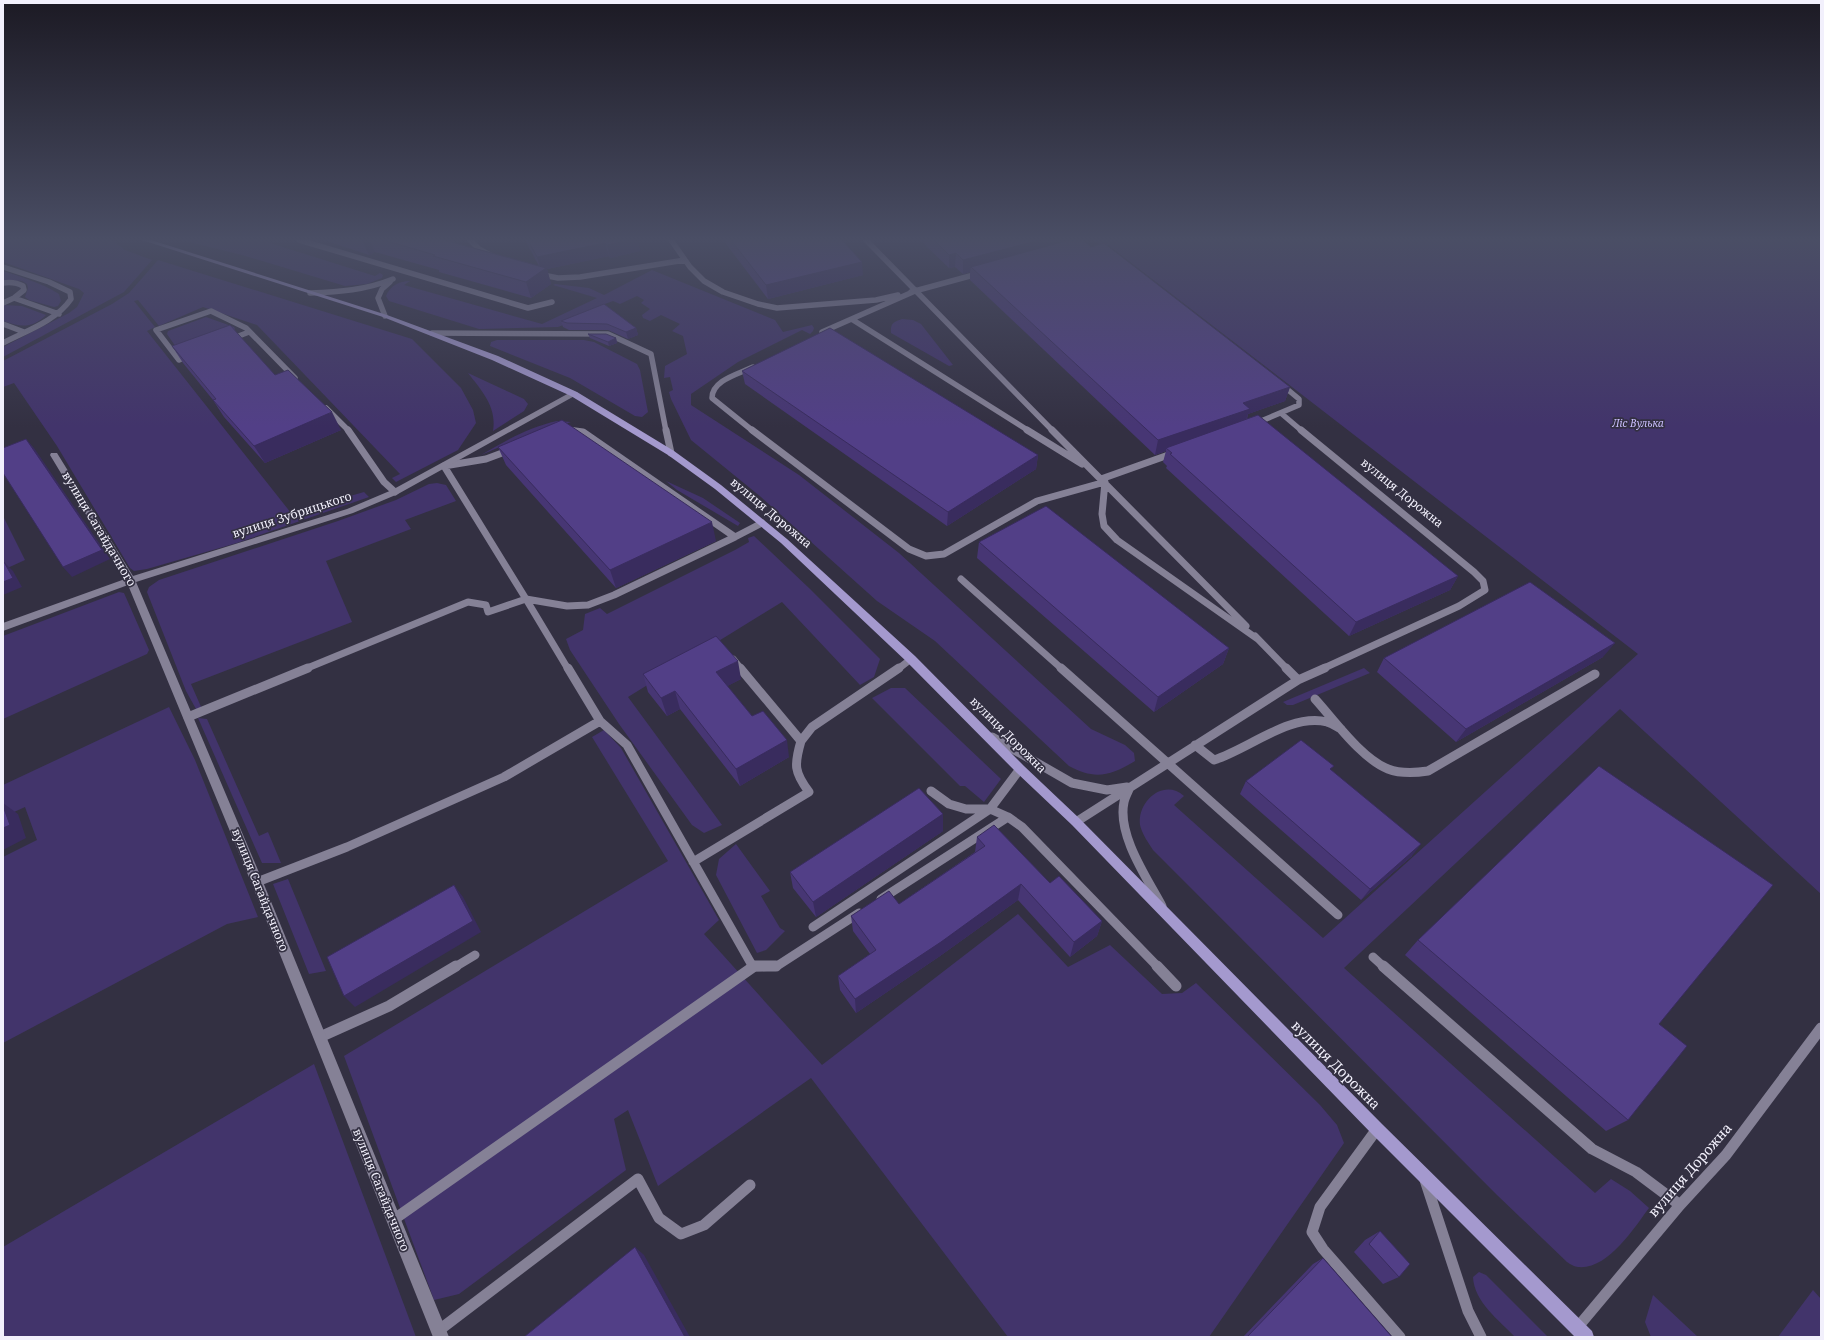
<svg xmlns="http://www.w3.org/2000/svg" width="1824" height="1340" viewBox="0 0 1824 1340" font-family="'Noto Serif',serif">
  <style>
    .green { fill: #42346b }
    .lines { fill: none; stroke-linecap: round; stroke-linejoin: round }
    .lane-far3 { stroke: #858196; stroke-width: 5.5 }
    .lane-far2 { stroke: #858196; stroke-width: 7 }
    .lane-far1 { stroke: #858196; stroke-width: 9 }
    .lane { stroke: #858196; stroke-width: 11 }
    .street { fill: #858196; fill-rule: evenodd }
    .primary { fill: #a499ce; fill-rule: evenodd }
    .wall { fill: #473674 }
    .shaded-wall { fill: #392c5e }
    .building { fill: #523f87; stroke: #392c5e }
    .labels { text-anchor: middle; stroke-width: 3.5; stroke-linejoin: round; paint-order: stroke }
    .far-park-label { font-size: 10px; font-style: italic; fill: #cbbffe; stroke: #333042 }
    .street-label { font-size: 12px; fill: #f2f0fc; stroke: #333042 }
    .near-street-label { font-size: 14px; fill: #f2f0fc; stroke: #333042 }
  </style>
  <rect width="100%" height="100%" fill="#333042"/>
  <path class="green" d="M3,240H108L115,242L125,250L152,260L124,292L3,357V347L69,313L77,307L84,293L79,289L3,262Z
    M181,240H270V243L375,276L380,273L383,275L382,278L367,284L345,286L242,255Z
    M1094,240H1821V894L1620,709L1344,968L1595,1193L1611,1179L1630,1191L1649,1208C1634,1228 1608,1270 1578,1267C1575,1267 1570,1264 1567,1262L1497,1195L1153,850C1148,842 1142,834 1140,825C1137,801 1164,778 1184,796L1174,805L1323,938L1638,654L1108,245L1102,246Z
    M158,260L412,339L461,388L473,410L476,423L458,450L396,482L392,478L400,474L257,325L203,307L159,326L138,300L134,301L155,327L147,331L291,513L364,492L369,497L237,543L147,569L134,571L130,568L57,446L14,383L3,387V361L112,304L129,293Z
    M652,270L775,320L783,332L812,325L814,328L813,331L810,334L802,330L738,362L691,394V405L799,475L899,553L1091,729L1125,745L1134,753L1135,761C1111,776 1094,780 1069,766L935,641L877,601L761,497L691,440L671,399L669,392L673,390L670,377L664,378L665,366L687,354L683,336L672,331L680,324L661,315L650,321L643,318L642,315L650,309L641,303L644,300L637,296L620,304L613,301L602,305L605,309L558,327L479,329L389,301L386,296C390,286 399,281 410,281L404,285L542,324L597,298L553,285L555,284L589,288L604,295Z
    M3,271C22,277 41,283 59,294L61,301L58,306L54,307L29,300L25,297L28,288L27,284L22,281L3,280Z
    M3,305L22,306L46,315C32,329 20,327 3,321Z
    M206,317L234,327L235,329L233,332L180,353L167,334L168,331Z
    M902,319L913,320L921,324L953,365L949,366L891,333C890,323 894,322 902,319Z
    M497,340H584L594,342L637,364L640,370L648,412L642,417L635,416L570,378L490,346L491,342Z
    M468,373L524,399L528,404L524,411L493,431C497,407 482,391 468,373Z
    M557,421L571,422L554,428H544L481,455C505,441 529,427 557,421Z
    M666,481L703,498L740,523L738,526L677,490Z
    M437,483L446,485L456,501L405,520L411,529L326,561L352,622L191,684L202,709H196L186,691L147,592L149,587L159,580L338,521L396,500L429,484Z
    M3,516L25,560L3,570Z
    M754,536L809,588L880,659L874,677L860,685L782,602L628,697L722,825L704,833L692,825L619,724L570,650L566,639L583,630L585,614L600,608L607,614L735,550L749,542L748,538Z
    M119,592L124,593L149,650L147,654L3,719V636Z
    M1364,668L1370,673L1293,705H1287L1283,702Z
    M891,688H905L1001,779L984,802L965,786H960L872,698Z
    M169,707L195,760L258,917L227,924L3,1043V857L37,840L25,807L3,817V785Z
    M198,718L207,719L259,836L268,832L281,863H262Z
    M604,730L621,748L719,920L704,934L822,1065L1018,914L1068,967L1110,945L1162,994L1182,993L1196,983L1320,1105L1337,1125L1344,1143L1209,1337H1008L811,1078L658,1186L628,1110L614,1119L626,1170L459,1294L434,1300L344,1056L668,861L592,737Z
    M736,844L770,891L761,896L780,928L785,931L766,950L757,953L716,875L719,859Z
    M288,879L326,971L309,974L273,884Z
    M314,1064L416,1337H3V1247Z
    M1479,1272L1486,1275L1548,1337H1515C1499,1320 1474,1302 1473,1277Z
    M1813,1290L1821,1299V1337H1778Z
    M1653,1295L1698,1337H1651L1645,1322Z"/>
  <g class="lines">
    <path class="lane-far3" d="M299,240L528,308L552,302
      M470,240L479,249L490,255
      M671,240L690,267L704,281L723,292L758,304L777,308L876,300L898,295
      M866,240L1053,431
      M3,267L49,282L70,292L71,299C56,321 26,331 3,343
      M538,274L558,278L580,277L685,260
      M3,283C10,282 16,282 23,286L24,290L14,298L3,303
      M911,292L981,273
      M310,293C339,292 366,290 393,279
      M14,298L59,314
      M385,316L378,298L382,289L390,282
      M853,320L1029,431
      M3,324L24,332
      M822,332L915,291
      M432,333L608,334L651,354L666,431
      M231,339L249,332
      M190,355L179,360L156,330L211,311L246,328L295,378
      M753,367C739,374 712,380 712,398L753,431
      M326,408L349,431
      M1282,414L1302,431
      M1254,424L1299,405V399L1281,384
      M568,430L572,431"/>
    <path class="lane-far2" d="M348,430L384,482L395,492
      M568,430L583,432L735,537L762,523
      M666,430L671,453
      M752,430L909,549L926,556L944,554L1037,501L1105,482L1102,514L1104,526L1117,540L1259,640
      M1027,430L1082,464
      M1052,430L1246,626
      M1301,430L1474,572L1483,581L1485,590L1459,606L1322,669
      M510,450L486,459L444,466L526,599L567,606L588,605L614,595L735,537
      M1101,479L1174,453
      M961,579L1062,669
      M1255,636L1287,669
      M733,659L741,669
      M305,669L468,602L486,605L488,612L526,599L568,669
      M898,669L911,659"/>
    <path class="lane-far1" d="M568,668L600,721L627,745L753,967L777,966L859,913
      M740,668L801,741L812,727L899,668
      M1061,668L1338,915
      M1298,680L1325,668
      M1315,699C1335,721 1361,758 1388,769C1401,774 1415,773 1428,771L1595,674
      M188,717L308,668
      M992,737L1072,783L1107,790L1127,787
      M1195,745L1214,760C1249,749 1290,713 1327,722C1332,723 1337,727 1341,729
      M1130,787C1128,792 1125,797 1124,802C1117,835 1147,878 1162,906
      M931,791L949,804L966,809H990L1008,817L1022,827L1158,967
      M1076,822L1298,680L1286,668
      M693,862L809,792C794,772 794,765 801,741
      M257,882L347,847L504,777L600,721
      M881,899L1008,817
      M813,927L990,809L1020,769
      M1373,957L1384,967
      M455,967L475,955"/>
    <path class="lane" d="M752,966H776
      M1157,966L1176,986
      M1383,966L1592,1149L1636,1172L1680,1205
      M320,1037L389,1006L456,966
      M1377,1129L1320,1207L1312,1232L1323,1249L1400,1337
      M1425,1180L1468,1311L1481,1337
      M393,1220L753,967
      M1577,1328L1680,1205L1726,1155L1821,1028
      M438,1331L638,1179L659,1218L681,1234L704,1225L750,1185"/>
    <path class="street" d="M571,392H577L578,394L398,494L353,513L136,582L263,882L449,1337H433L251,882L128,585L3,631V623L125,579L50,455L51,453H57L133,576L347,509L392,490Z"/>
    <path class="primary" d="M142,240H151L387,315L498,356L577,392L674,451L721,485L787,539L915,656L1024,766L1080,819L1382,1124L1592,1331L1594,1337H1575L1372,1134L1072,825L1016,772L907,662L781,543L715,489L668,455L571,396L492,360L383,317Z"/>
  </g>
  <path class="wall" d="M324,240H453V242L539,266L525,240H638L640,251L610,258L609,256L547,269L551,284L531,298L439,272V270L375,252L369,255Z
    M723,240H842L863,275L768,299Z
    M920,240H1083L1091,247L1290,387L1285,401L1248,414L1247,419L1458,576L1450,590L1349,636L1166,468L1167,466L1163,462L1166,451L1155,455L970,280V272L963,274L955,267L949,268Z
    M604,304L636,328L638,335L628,339L608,330H569L563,327L561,321Z
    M588,334L616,338L617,343L609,346L590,338Z
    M172,346L275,375L341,430L265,463L224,417L213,400L183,363Z
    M742,371L1038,455L1036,469L947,526L745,384Z
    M498,447L716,541L616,588L506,465Z
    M979,542L1229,648L1223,664L1154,712L977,558Z
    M1603,657L1456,742L1377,672L1384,658Z
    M643,674L741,679L727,686L752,716L789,757L740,786L680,709L667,716L648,692Z
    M1331,770L1412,856L1361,900L1240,794L1246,781Z
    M943,831L816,917L793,888L790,872Z
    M977,837L1050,883L1102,921L1097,936L1070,957L1018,900L940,956L856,1013L840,990L838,976L870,954L853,931L851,916L899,904L975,852Z
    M1418,940L1659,1024L1628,1120L1606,1131L1405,955Z
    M1380,1231L1399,1277L1383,1284L1354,1252L1365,1240Z
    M1323,1258L1392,1337H1243L1313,1264Z"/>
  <path class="shaded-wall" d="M362,240H370L375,252L369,255Z
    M432,240H453L454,242L437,253Z
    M630,240H638L640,251L610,258L607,245Z
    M1040,240H1071L971,267L970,272L963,274V260Z
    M605,243L609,256L547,269L551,284L531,298L526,282L541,270L537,257Z
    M956,253L955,267L949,268V255Z
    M862,262L863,275L768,299L766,285Z
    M636,328L638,335L628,339L626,332Z
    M616,338L617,343L609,346L608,342Z
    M1290,387L1285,401L1248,414L1245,423L1166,448V451L1155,455L1158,440L1243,403Z
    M332,412L341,430L265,463L254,446Z
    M26,439L34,448L110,559L72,577L63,567Z
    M1038,455L1036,469L947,526L948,512Z
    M712,522L716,541L616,588L610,570Z
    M4,562L13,571L22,587L3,595Z
    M1458,576L1450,590L1349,636L1356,622Z
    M1615,643L1603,657L1456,742L1466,729Z
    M1229,648L1223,664L1154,712L1158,697Z
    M738,661L741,679L720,690L716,672Z
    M675,691L680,709L667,716L661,698Z
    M787,740L789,757L740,786L736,769Z
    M3,803L18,814L26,838L3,850Z
    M943,814V831L816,917L813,902Z
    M1421,844L1412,856L1361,900L1370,889Z
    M1021,884L1018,900L940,956L856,1013L855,999Z
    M454,885L463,897L481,932L355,1007L344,996Z
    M1102,921L1097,936L1070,957L1074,942Z
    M635,1247L644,1255L690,1337H685Z"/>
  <path class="building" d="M383,240H444L546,268L526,282L433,256L435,255Z
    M528,240H630L607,245L605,243L537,257Z
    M731,240H842L862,262L766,285Z
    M934,240H1040L963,260L956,253L949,255Z
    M1069,240H1083L1091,247L1104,243L1290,387L1243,403L1250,409L1158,440L971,267Z
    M604,304L636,328L626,332L607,324L567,323L561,321Z
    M230,325L275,375L288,370L332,412L254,446L213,400L216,399L172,346Z
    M830,328L1038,455L948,512L742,371Z
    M588,334H606L616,338L608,342Z
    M1258,415L1458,576L1356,622L1170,454L1172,453L1166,448Z
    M562,420L712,522L610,570L498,447Z
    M26,439L102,550L63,567L3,473V448Z
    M1046,506L1229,648L1158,697L979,542Z
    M3,562H4L13,578L3,582Z
    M1530,582L1615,643L1466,729L1384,658Z
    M716,636L738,661L716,672L752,716L763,711L787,740L736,769L675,691L661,698L643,674Z
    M1301,740L1334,766L1330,769L1421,844L1370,889L1246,781Z
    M1599,766L1773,885L1659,1024L1687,1046L1628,1120L1418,940Z
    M919,788L943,814L813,902L790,872Z
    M3,806L10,825L3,828Z
    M994,825L1050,883L1059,876L1102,921L1074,942L1021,884L941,942L855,999L838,976L876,950L851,916L889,891L899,904L985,846L977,837Z
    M454,885L473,921L344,996L327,957Z
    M1380,1231L1410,1264L1399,1277L1369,1244Z
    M635,1247L685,1337H524Z
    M1323,1258L1392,1337H1247Z"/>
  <linearGradient id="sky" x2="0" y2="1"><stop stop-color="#1c1a24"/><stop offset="0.56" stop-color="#4a4e65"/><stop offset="1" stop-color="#4a4e65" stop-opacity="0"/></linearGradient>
  <rect width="1824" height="427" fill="url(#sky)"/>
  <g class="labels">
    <g class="far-park-label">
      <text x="1638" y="427">Ліс Вулька</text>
    </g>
    <g class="street-label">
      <text transform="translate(1402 493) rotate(39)" y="4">вулиця Дорожна</text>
      <text transform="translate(771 513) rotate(40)" y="4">вулиця Дорожна</text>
      <text transform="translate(292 515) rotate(-18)" y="4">вулиця Зубрицького</text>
      <text transform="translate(99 529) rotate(59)" y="4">вулиця Сагайдачного</text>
      <text transform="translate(1008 735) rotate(45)" y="4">вулиця Дорожна</text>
      <text transform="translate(260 890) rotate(68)" y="4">вулиця Сагайдачного</text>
      <text transform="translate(381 1190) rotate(68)" y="4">вулиця Сагайдачного</text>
    </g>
    <g class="near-street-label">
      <text transform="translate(1336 1065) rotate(45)" y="5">вулиця Дорожна</text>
      <text transform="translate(1690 1170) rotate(-49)" y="5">вулиця Дорожна</text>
    </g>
  </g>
  <rect width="1824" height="1340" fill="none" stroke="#f2f0fc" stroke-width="8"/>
</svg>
